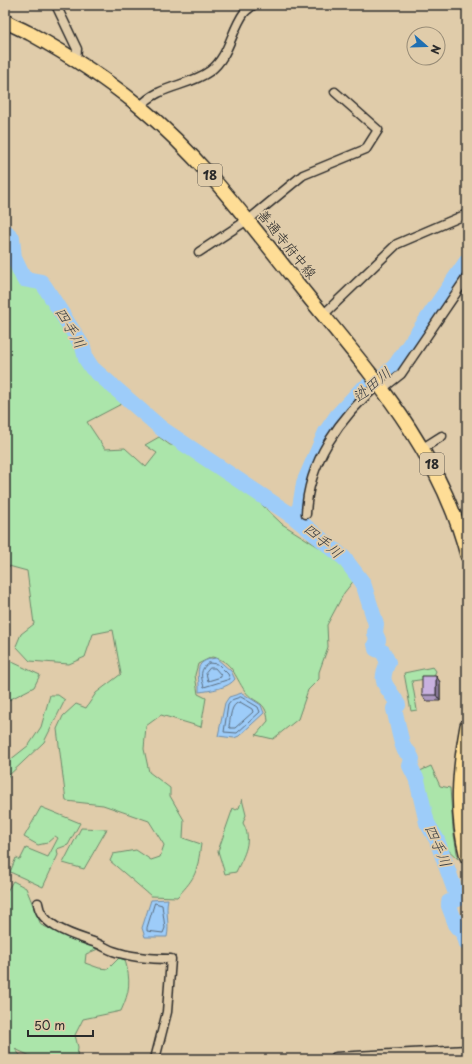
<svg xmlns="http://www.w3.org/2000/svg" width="472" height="1064" viewBox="0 0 472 1064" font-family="'Playpen Sans','Klee One',sans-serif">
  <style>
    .green { fill: #abe5aa; stroke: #6b886a }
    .water { fill: #9dccf9; stroke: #6f8ca7 }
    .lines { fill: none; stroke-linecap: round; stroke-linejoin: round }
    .shore { stroke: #596b7d; stroke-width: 1 }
    .stream { stroke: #6f8ca7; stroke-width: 2.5 }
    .river { stroke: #9dccf9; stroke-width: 16 }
    .street-casing { stroke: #2b2b2b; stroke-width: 11 }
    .secondary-casing { stroke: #2b2b2b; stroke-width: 15 }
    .primary-casing { stroke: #2b2b2b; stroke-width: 16 }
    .street { stroke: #e0ccaa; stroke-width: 8 }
    .secondary { stroke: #e0ccaa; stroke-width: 12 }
    .primary { stroke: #fedd96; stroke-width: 13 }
    .wall { fill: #ac98c0; stroke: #2b2b2b }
    .shaded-wall { fill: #8c7c9c; stroke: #2b2b2b }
    .building { fill: #c8b1df; stroke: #2b2b2b }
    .labels { text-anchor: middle; stroke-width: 3.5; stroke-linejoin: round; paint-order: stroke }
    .shield { fill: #e0ccaa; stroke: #615b51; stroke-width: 1 }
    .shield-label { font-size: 13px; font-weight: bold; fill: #2b2b2b }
    .street-label { font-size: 14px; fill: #2b2b2b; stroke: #e0ccaa }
    .water-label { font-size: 15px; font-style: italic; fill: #363b40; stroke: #e0ccaa }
  </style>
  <rect width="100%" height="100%" fill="#e0ccaa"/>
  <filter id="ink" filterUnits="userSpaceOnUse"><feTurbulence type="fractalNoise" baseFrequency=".025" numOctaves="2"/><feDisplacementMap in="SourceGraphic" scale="8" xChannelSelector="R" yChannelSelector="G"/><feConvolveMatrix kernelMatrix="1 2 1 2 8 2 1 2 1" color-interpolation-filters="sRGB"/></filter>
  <g filter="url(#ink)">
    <path class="green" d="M5,236L8,238L9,258L21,284L40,287L80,349L82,362L107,389L127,401L87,422L105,449L125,448L146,467L157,453L145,445L159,437L170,445L179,446L259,502L282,524L341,561L355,579L344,593L327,625L328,647L319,672V679L308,690L298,719L273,739L256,735L268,721C266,699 255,705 245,691C234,676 233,661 212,657L198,664L195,675L198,694L206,698L201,727L161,715L146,726L144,749L149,772L170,788V796L184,820L183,838L201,844C197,872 197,876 177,897L151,896L110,861L113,854L136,850L151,860L160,857L164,845L149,821L103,805L66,801L57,729L63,716L76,704L86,708L96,693L121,674L113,630L93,634L85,657L69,664L30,661L16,646L21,634L34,624L27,571L5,565Z
      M10,661L40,675L34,687L5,702V666Z
      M433,667L436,671L433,678L412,681L417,710L411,711L404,673Z
      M50,695H58L65,700L44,742L5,779V764L29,745L41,727Z
      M431,766L440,786L450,788L453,829L458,859L445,847L432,818L420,771Z
      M242,799L246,815L243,823C253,841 244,855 236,872L225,874L218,851L233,808L236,810L239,808Z
      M41,807L80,823L68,845L57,849L58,855L43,887L10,872L16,858L20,860L26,848L48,857L58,838L55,836L47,843L38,845L24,837Z
      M81,828L107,829L84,869L63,863Z
      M13,881L26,888L41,925L98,949L86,954L85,963L99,968L108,969L119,958L125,960C131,981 130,991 121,1011L83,1019L75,1035L78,1047L77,1059H37L15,1049L23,1059H5V891H7Z"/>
    <path class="water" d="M216,658L231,671L235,679C229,688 209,691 199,692C200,674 191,661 216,658Z
      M242,693L261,705L264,713L239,736L234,738L218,736L225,703L229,697Z
      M168,899C165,912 170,924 167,937H145L142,928L151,900Z"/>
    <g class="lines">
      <path class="shore" d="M209,663L218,664L228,674L230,679L204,687C201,677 199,669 209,663Z
        M210,668H215L221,675V677L208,681L206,673Z
        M241,697L258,707L260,712L237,733L224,732L228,705L232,700Z
        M240,702L252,709L253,712L235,728H230L229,726C231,717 230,704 240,702Z
        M155,903L162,905L165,928L163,933L147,931V928Z"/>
      <path class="stream" d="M465,263L467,264"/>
      <path class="river" d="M5,231L12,238L14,258L24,279L41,282L45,287L83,347L86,359L92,368L162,429L294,517L344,558L363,583L376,624L375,633L378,640L375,644L376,649L383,652L388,662C377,687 389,685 398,705L394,709C398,723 399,738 405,751L409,753L412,759L410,766L417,780L427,823L437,840L458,899L449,902V906L457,927L463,931L467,944
        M294,517L300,507L304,483L326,432L337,416L361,390L385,375L395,366L467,261"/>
      <defs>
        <path id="street" d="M56,5L77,49L76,61
          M140,107C158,85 188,87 210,71C229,57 231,31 244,13C246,10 251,7 253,5
          M199,252L252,217L303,175L366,149L378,130L335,92
          M323,315L397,244L467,214
          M382,389L401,374L467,277
          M423,448L442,436
          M306,514C308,462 340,417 379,384
          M38,903C40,927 77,936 96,943C102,945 107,949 113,951C130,957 153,959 171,959L167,1012L155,1059"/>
        <path id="secondary" d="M336,1059L467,1052"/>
        <path id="primary" d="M5,21C13,26 22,29 31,34C69,55 106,79 139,106C201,157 249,222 298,284C366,369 439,446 467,555
          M467,726C459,770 455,814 467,857"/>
      </defs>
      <use href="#street" class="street-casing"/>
      <use href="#secondary" class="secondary-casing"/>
      <use href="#primary" class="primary-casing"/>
      <use href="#street" class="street"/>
      <use href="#secondary" class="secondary"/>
      <use href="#primary" class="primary"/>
    </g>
    <path class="wall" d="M436,676L440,682V701H426L422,695Z"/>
    <path class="shaded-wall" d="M436,676L440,682V701L436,695Z"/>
    <path class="building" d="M422,676H436V695H422Z"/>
  </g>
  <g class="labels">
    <g class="shield">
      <rect x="198" y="164" width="24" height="22" rx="3"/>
      <rect x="420" y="453" width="24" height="22" rx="3"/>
    </g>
    <g class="shield-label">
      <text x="210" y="180">18</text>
      <text x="432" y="469">18</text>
    </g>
    <g class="street-label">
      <text transform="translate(287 244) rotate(51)" y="5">善通寺府中線</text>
    </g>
    <g class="water-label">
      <text transform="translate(70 328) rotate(60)" y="5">四手川</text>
      <text transform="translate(372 385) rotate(-40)" y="5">迯田川</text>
      <text transform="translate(323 541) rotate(40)" y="5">四手川</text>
      <text transform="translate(438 846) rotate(67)" y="5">四手川</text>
    </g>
  </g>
  <rect width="472" height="1064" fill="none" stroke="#e0ccaa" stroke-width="20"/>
  <rect x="10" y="10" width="452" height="1044" fill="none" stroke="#2b2b2b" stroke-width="1.5" filter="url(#ink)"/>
  <g transform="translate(426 46) rotate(110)"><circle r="19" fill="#e0ccaa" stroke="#988c77"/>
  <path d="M0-3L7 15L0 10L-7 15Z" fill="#1f6fb2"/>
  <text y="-6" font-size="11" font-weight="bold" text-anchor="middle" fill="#2b2b2b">N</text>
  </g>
  <path d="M28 1030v6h65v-6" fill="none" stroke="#2b2b2b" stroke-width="2"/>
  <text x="34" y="1030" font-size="12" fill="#2b2b2b" stroke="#e0ccaa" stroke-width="3" paint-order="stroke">50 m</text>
</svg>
